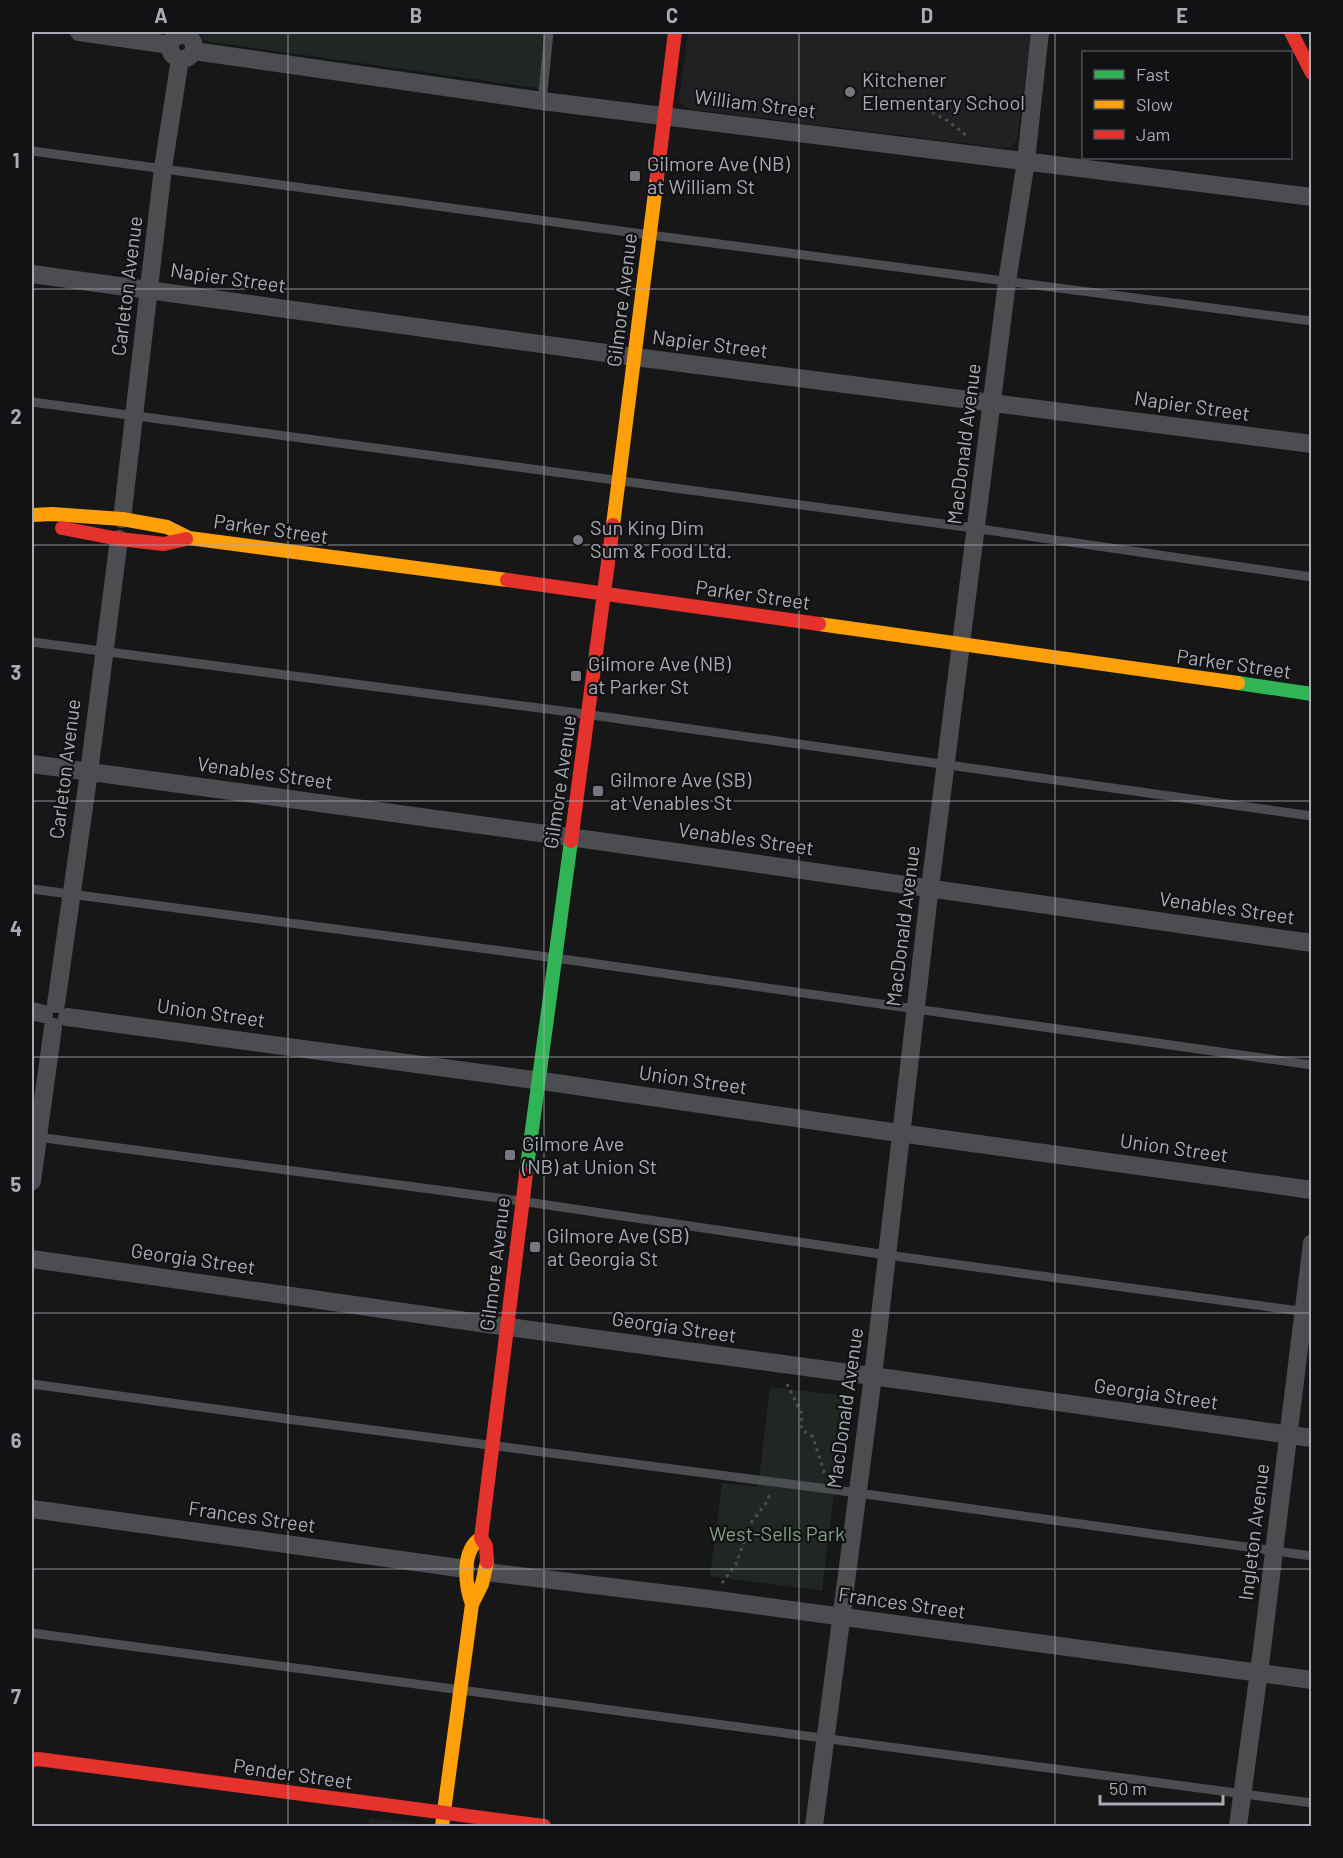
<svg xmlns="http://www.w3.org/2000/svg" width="1343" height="1858" viewBox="0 0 1343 1858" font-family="Barlow,sans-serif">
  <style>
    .built { fill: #212123 }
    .green { fill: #202621 }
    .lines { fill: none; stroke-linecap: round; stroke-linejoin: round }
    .path { stroke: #4d4e51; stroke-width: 3; stroke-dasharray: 3 4.5; stroke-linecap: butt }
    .lane { stroke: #4c4d50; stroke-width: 9 }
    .street { stroke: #4c4d50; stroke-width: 18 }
    .fast { stroke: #30b455; stroke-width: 14 }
    .slow { stroke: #ff9f0a; stroke-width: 14 }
    .jam { stroke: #e5322d; stroke-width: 14 }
    .grid { fill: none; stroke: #a9acb7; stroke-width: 1.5; stroke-opacity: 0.55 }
    .poi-dot { fill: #76787f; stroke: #121113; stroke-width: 2 }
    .labels { text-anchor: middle; stroke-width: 4.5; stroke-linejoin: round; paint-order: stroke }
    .poi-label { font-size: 20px; fill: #a9acb7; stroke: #121113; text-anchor: start }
    .street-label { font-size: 20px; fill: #a9acb7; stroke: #121113 }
    .park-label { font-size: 20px; fill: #81a186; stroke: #121113 }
    .neatline { fill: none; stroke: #a9acb7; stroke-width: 2 }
    .grid-label { font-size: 20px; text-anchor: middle; font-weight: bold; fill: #a9acb7 }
  </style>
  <rect width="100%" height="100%" fill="#171717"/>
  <path class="built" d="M688,32H1031L1017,140L1010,147L1004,148L689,109L679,102Z
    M369,1818L413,1823L419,1826H368Z"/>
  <path class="green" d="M198,32H549L543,89L211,42L203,40Z
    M770,1387L846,1396L822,1591L710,1576L722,1483L758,1487Z"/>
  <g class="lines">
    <path class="path" d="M919,105L948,121L967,136
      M787,1384L802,1414L801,1429L813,1437L825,1475
      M722,1583L736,1564L751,1523L766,1503L771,1492"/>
    <path class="lane" d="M542,101L549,32
      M32,151L650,235L1312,321
      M32,402L966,527L1312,577
      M32,642L570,712L1312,816
      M32,889L555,958L1312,1065
      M37,1137L506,1199L887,1255L1307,1312
      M32,1384L295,1420L836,1490L1312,1556
      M32,1633L1312,1803"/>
    <path class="street" d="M79,32L170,45
      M170 47a12 12 0 1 1 24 0a12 12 0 1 1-24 0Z
      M194,51L542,101L1312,197
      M32,274L635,357L1312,444
      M122,519L163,168L180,59
      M32,764L591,840L1312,943
      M56,1004L89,772L119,539
      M32,1011L44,1014
      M67,1017L556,1083L885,1131L1312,1190
      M32,1181L53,1027
      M32,1259L487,1324L894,1379L1312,1438
      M32,1509L466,1569
      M486,1572L710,1599L1312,1680
      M814,1826L873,1376L928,903L1007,282L1026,161L1040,32
      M1238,1826L1262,1649L1312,1243"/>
    <path class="fast" d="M1238,683L1312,694
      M526,1174L571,841"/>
    <path class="slow" d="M32,515L52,514L122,519L167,527L189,538L507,580
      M613,525L657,177
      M819,624L1238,683
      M472,1604C465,1585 461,1550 481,1538
      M442,1826L472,1604L482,1584L487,1562"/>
    <path class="jam" d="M1291,32L1312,73
      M657,177L675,32
      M62,528L119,539L164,544L186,539
      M507,580L819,624
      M571,841L613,525
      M487,1562L486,1546L481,1538L526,1174
      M32,1760L38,1759L544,1826"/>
  </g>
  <path class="grid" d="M288,32V1826M544,32V1826M799,32V1826M1055,32V1826M32,289H1312M32,545H1312M32,801H1312M32,1057H1312M32,1313H1312M32,1569H1312"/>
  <g class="poi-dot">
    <circle cx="850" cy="92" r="6"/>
    <rect x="629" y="170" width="12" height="12" rx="3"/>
    <circle cx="578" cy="540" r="6"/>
    <rect x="570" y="670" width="12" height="12" rx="3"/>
    <rect x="592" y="785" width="12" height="12" rx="3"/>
    <rect x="504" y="1149" width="12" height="12" rx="3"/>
    <rect x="529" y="1241" width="12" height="12" rx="3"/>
  </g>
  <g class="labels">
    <g class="poi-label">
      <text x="862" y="87">Kitchener<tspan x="862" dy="23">Elementary School</tspan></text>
      <text x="647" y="171">Gilmore Ave (NB)<tspan x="647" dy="23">at William St</tspan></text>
      <text x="590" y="535">Sun King Dim<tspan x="590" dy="23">Sum &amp; Food Ltd.</tspan></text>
      <text x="588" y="671">Gilmore Ave (NB)<tspan x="588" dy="23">at Parker St</tspan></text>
      <text x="610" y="787">Gilmore Ave (SB)<tspan x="610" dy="23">at Venables St</tspan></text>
      <text x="522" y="1151">Gilmore Ave<tspan x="522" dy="23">(NB) at Union St</tspan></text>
      <text x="547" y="1243">Gilmore Ave (SB)<tspan x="547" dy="23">at Georgia St</tspan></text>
    </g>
    <g class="street-label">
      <text transform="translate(755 104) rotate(7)" y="7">William Street</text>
      <text transform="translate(228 278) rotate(8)" y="7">Napier Street</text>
      <text transform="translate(127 286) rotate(-83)" y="7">Carleton Avenue</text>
      <text transform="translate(622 300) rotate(-83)" y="7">Gilmore Avenue</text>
      <text transform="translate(710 344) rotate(7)" y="7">Napier Street</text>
      <text transform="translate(1192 406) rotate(8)" y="7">Napier Street</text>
      <text transform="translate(964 444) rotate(-83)" y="7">MacDonald Avenue</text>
      <text transform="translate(271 529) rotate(8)" y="7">Parker Street</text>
      <text transform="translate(753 595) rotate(8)" y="7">Parker Street</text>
      <text transform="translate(1234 664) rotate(8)" y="7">Parker Street</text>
      <text transform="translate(65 769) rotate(-83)" y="7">Carleton Avenue</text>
      <text transform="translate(265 773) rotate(8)" y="7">Venables Street</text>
      <text transform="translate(560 782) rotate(-82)" y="7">Gilmore Avenue</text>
      <text transform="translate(746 839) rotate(8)" y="7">Venables Street</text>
      <text transform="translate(1227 908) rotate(8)" y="7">Venables Street</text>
      <text transform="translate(903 926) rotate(-83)" y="7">MacDonald Avenue</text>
      <text transform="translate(211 1013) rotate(8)" y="7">Union Street</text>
      <text transform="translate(693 1080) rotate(8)" y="7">Union Street</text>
      <text transform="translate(1174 1148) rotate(8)" y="7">Union Street</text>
      <text transform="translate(193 1259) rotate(8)" y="7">Georgia Street</text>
      <text transform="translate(495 1264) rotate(-83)" y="7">Gilmore Avenue</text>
      <text transform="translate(674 1327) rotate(8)" y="7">Georgia Street</text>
      <text transform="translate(1156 1394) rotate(8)" y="7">Georgia Street</text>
      <text transform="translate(845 1408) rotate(-82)" y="7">MacDonald Avenue</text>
      <text transform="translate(252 1517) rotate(8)" y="7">Frances Street</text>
      <text transform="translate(1254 1532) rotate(-83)" y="7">Ingleton Avenue</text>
      <text transform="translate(902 1603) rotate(8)" y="7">Frances Street</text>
      <text transform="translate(293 1774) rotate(8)" y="7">Pender Street</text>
    </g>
    <g class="park-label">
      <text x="777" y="1541">West-Sells Park</text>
    </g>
  </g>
  <rect width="1343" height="1858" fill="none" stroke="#121113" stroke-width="66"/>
  <rect x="1082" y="51" width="210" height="108" fill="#121113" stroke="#4e4f55" stroke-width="1.5"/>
  <rect x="1094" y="70" width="30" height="9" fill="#30b455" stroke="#4e4f55" stroke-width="1.5"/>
  <text x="1136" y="81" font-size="18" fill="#a9acb7">Fast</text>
  <rect x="1094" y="100" width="30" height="9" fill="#ff9f0a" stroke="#4e4f55" stroke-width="1.5"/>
  <text x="1136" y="111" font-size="18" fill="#a9acb7">Slow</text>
  <rect x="1094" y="130" width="30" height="9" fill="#e5322d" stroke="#4e4f55" stroke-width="1.5"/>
  <text x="1136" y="141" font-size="18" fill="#a9acb7">Jam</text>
  <path d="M1100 1795v9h123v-9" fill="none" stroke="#a9acb7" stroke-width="3"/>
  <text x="1109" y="1795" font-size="18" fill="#a9acb7" stroke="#121113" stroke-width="4.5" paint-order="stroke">50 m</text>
  <rect x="33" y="33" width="1277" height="1792" class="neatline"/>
  <g class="grid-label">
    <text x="161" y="23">A</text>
    <text x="416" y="23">B</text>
    <text x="672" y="23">C</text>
    <text x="927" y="23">D</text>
    <text x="1182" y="23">E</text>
    <text x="16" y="168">1</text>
    <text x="16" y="424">2</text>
    <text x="16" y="680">3</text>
    <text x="16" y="936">4</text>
    <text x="16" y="1192">5</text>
    <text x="16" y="1448">6</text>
    <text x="16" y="1704">7</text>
  </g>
</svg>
